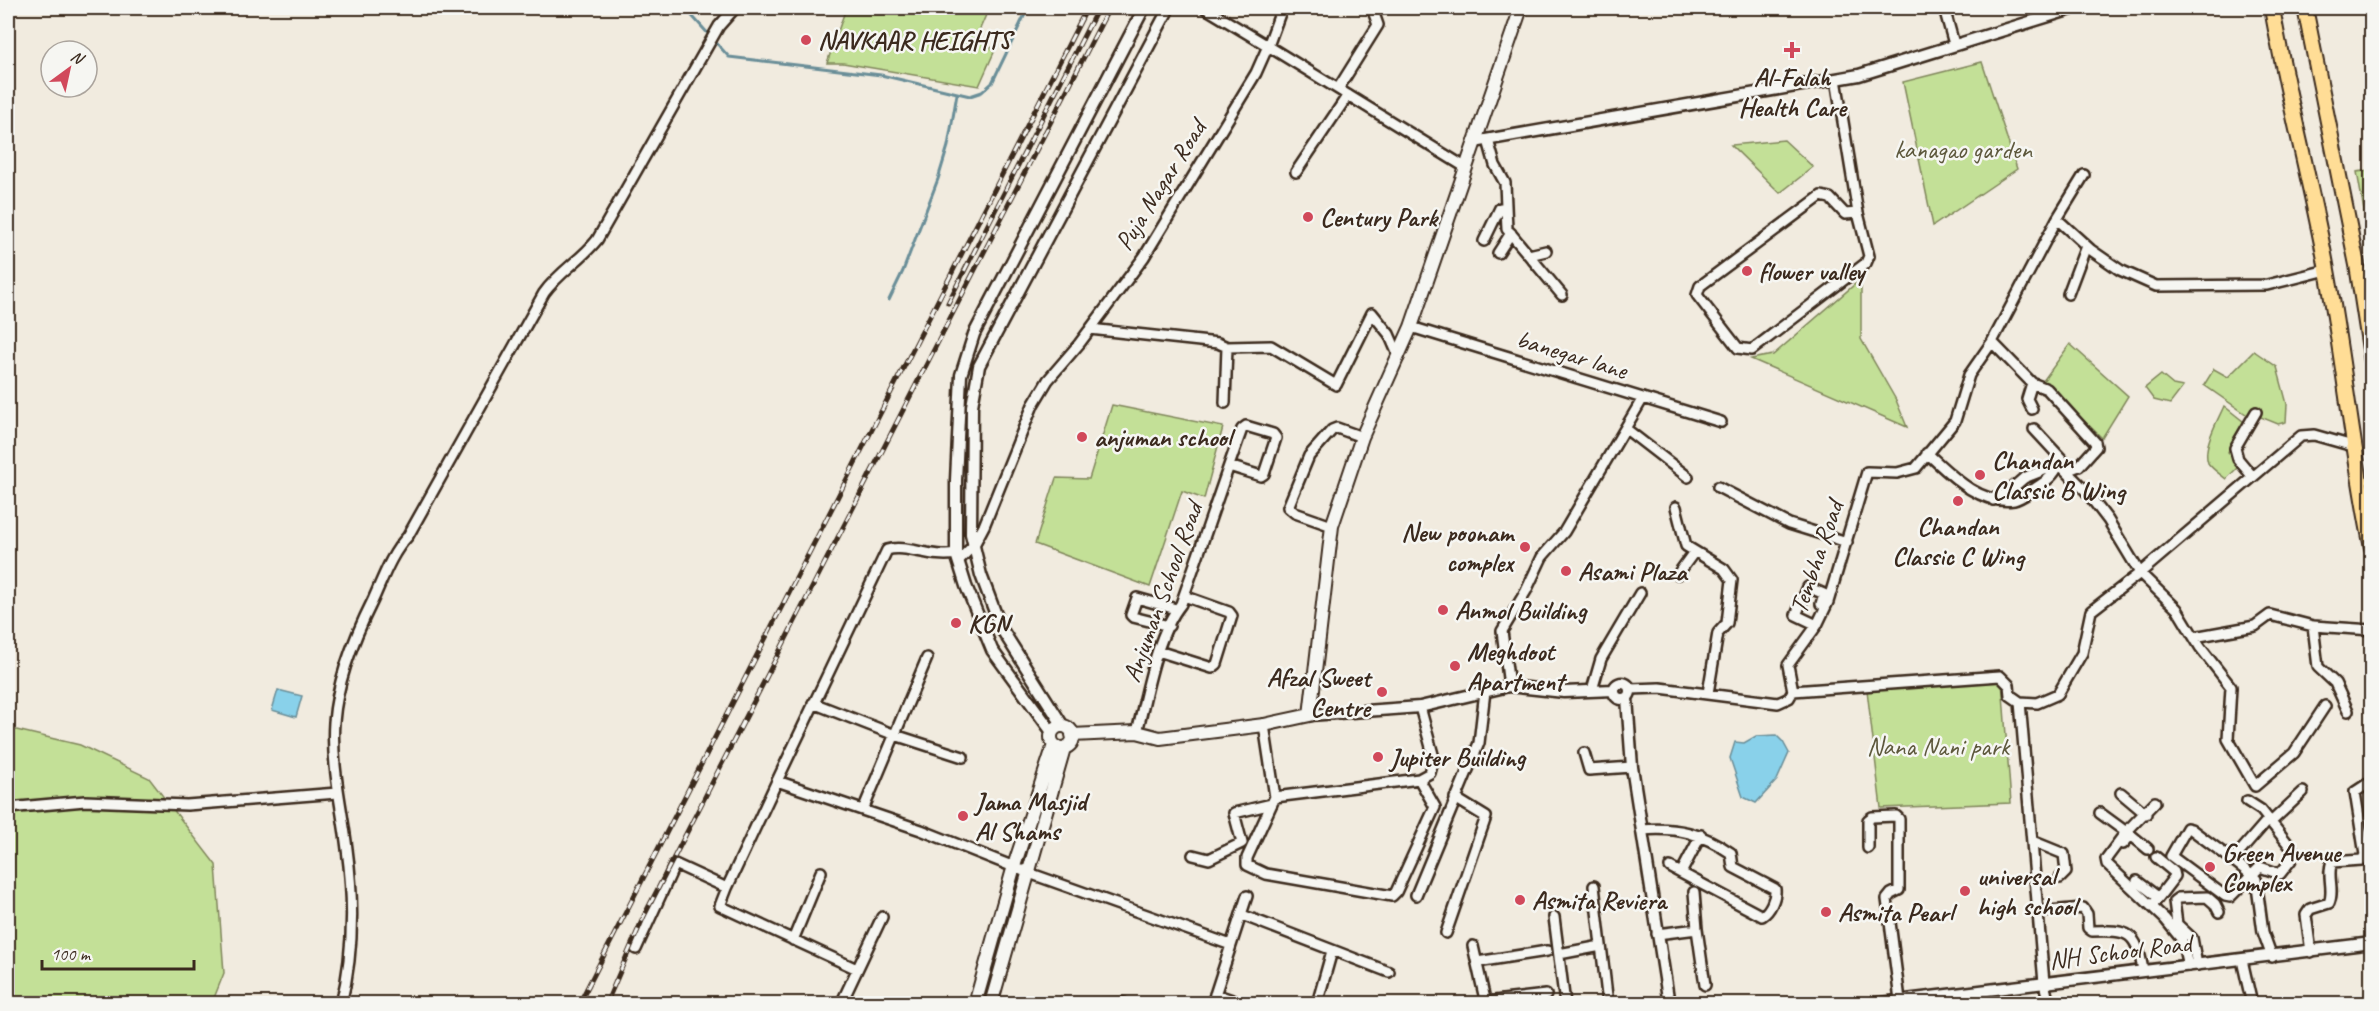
<svg xmlns="http://www.w3.org/2000/svg" width="2379" height="1011" viewBox="0 0 2379 1011" font-family="Caveat,sans-serif">
  <style>
    .green { fill: #c3e097; stroke: #7f855a; stroke-width: 1.5 }
    .water { fill: #89d1ea; stroke: #6a8e98; stroke-width: 1.5 }
    .lines { fill: none; stroke-linecap: round; stroke-linejoin: round }
    .stream { stroke: #6a8e98; stroke-width: 3 }
    .minor-casing { stroke: #3b2a1e; stroke-width: 14 }
    .tertiary-casing { stroke: #3b2a1e; stroke-width: 15 }
    .secondary-casing { stroke: #3b2a1e; stroke-width: 16 }
    .primary-casing { stroke: #3b2a1e; stroke-width: 18 }
    .minor { stroke: #f6f6f2; stroke-width: 9 }
    .tertiary { stroke: #f6f6f2; stroke-width: 10 }
    .secondary { stroke: #f6f6f2; stroke-width: 12 }
    .primary { stroke: #ffdd96; stroke-width: 14 }
    .rail-casing { stroke: #3b2a1e; stroke-width: 5 }
    .rail { stroke: #f6f6f2; stroke-width: 3; stroke-dasharray: 9; stroke-linecap: butt }
    .poi-dot { fill: #d1495b; stroke: #f6f6f2; stroke-width: 2 }
    .labels { text-anchor: middle; stroke-width: 5; stroke-linejoin: round; paint-order: stroke }
    .poi-label { font-size: 26px; font-weight: bold; fill: #3b2a1e; stroke: #f6f6f2; text-anchor: start }
    .park-label { font-size: 26px; fill: #5d583c; stroke: #f6f6f2 }
    .street-label { font-size: 26px; fill: #3b2a1e; stroke: #f6f6f2 }
  </style>
  <rect width="100%" height="100%" fill="#f1ebdf"/>
  <filter id="ink" filterUnits="userSpaceOnUse"><feTurbulence type="fractalNoise" baseFrequency=".0167" numOctaves="2"/><feDisplacementMap in="SourceGraphic" scale="12" xChannelSelector="R" yChannelSelector="G"/><feConvolveMatrix kernelMatrix="1 2 1 2 8 2 1 2 1" color-interpolation-filters="sRGB"/></filter>
  <g filter="url(#ink)">
    <path class="green" d="M846,8H989L976,38L995,50L979,86L843,63H827Z
      M1982,62L2017,169L1933,226L1903,82Z
      M1784,140L1813,167L1780,193L1731,145Z
      M2371,170H2372L2371,250L2357,172Z
      M1861,279V339L1896,400L1907,427L1751,359L1773,355Z
      M2070,344L2128,396L2102,438L2043,381Z
      M2254,351L2277,367L2287,404L2286,422L2278,424L2261,417L2256,421L2204,385L2214,369L2228,377Z
      M2161,375L2173,385L2183,387L2170,404L2154,400L2145,388Z
      M1112,405L1223,427L1204,499L1182,491L1150,587L1035,544L1056,478L1089,479Z
      M2224,406L2244,422L2228,452L2240,465L2226,479C2221,475 2212,469 2208,463C2202,447 2218,420 2224,406Z
      M2002,681L2011,803L1881,808L1867,690Z
      M8,728L80,745L149,778L216,865L224,973L212,1003L8,1004Z"/>
    <path class="water" d="M278,690L302,696L296,717L272,710Z
      M1776,735L1783,742L1789,753L1777,780L1756,803L1743,797L1730,758L1735,742L1744,743L1756,736Z"/>
    <g class="lines">
      <path class="stream" d="M685,8L729,57L881,75L970,96L982,92L992,83L1028,8
        M889,300L903,271L938,179L948,146L957,94"/>
      <defs>
        <path id="minor" d="M1205,8L1268,46L1282,8
          M1944,8L1954,44
          M1836,79L1858,213L1869,256L1866,263L1752,350L1738,348L1697,295L1700,286L1821,196L1830,198L1845,214L1858,213
          M1338,89L1378,25L1372,8
          M1488,140L1495,165L1505,183L1507,229L1562,295
          M1296,172L1348,95
          M2057,219L2091,250L2120,270L2156,286L2267,285L2327,270
          M1484,241L1500,208H1506
          M1498,253L1511,233
          M1529,255L1546,251
          M2068,294L2086,246
          M1411,327L1721,422
          M1090,329L1218,343L1227,347L1225,403
          M1992,342L2032,383L2047,389L2095,442L2096,447L2079,466L2071,469L2034,429
          M1227,347L1271,346L1336,385L1372,313L1389,334L1399,357
          M2032,383L2027,399L2032,409
          M1626,429L1688,477
          M1927,453C1951,475 1979,505 2014,500C2020,499 2028,493 2034,489C2046,481 2053,477 2059,464L2024,478L2008,492L1993,500
          M2059,464L2085,490L2108,520L2140,573L2177,609L2200,647L2231,687L2228,739L2255,786L2294,753L2325,706
          M2253,477L2238,459L2235,448L2256,412
          M1718,487L1789,524L1847,542
          M1676,507L1686,546L1724,569L1732,580L1727,623L1718,633L1708,693
          M1332,526L1295,513L1288,507L1309,456L1332,430L1337,428L1362,437
          M956,554C932,559 906,544 887,550L777,781L921,830L1029,873L1231,945
          M959,560L974,545L984,526L1033,405L1048,380L1079,344L1144,257L1256,73L1268,46L1465,167
          M1678,574L1694,552
          M1817,625L1796,615L1808,587L1824,594L1821,604
          M1169,626L1133,617L1131,615L1137,598L1176,609
          M2313,626L2318,667L2335,683L2348,711
          M2194,637L2255,626L2270,615L2313,626L2372,630
          M1158,651L1212,668L1217,664L1232,616L1229,612L1184,596
          M1509,686L1502,631L1526,591L1542,557L1564,532L1643,398
          M1630,689L1660,688L1778,703L1789,698L1793,691L1788,665L1817,625L1828,602L1867,472L1897,473L1916,468L1955,421L1969,375L1992,342L2057,219L2084,175
          M1592,690L1601,659L1640,593
          M1793,691L2000,676L2009,685L2010,695L2020,702L2037,703L2058,694L2082,653L2091,611L2140,573L2301,436L2314,435L2353,446
          M2020,702L2044,983L2049,1004
          M813,703L895,735L963,757
          M1264,725L1275,797L1419,779L1430,773L1434,758L1420,707
          M1137,732C1147,693 1156,635 1181,604C1202,545 1221,487 1242,429L1246,426L1273,434L1276,438L1264,474L1261,476L1229,466
          M1584,753L1589,770L1632,767
          M2121,793L2146,814
          M1275,797L1247,858V865L1266,874L1392,896L1396,892L1435,807L1419,779
          M2247,801L2261,810L2293,850L2291,860L2280,874L2260,867L2230,897L2225,896L2171,856L2187,828L2191,829C2213,846 2236,861 2256,879L2263,932L2272,957
          M2155,802L2126,832L2106,859L2107,864L2165,919L2182,940L2188,966
          M8,808L85,801L187,805L337,793
          M863,810L927,658
          M2100,813L2126,832
          M1642,830C1677,827 1702,833 1731,853L1733,867L1775,889C1776,898 1770,911 1762,916L1681,873L1701,835
          M2032,841L2064,854L2066,872L2060,878
          M2123,844L2131,835L2148,849
          M1868,848V820L1872,817L1896,816L1899,819V890L1891,894L1887,899L1900,1000
          M1193,855L1209,859L1242,843L1234,813L1272,804
          M2232,861L2265,823H2270L2303,792
          M1670,867L1681,873
          M2137,881L2158,897
          M1594,886L1608,1004
          M727,888L720,906L857,969
          M1694,892L1697,929
          M1416,895L1479,743L1485,691
          M2152,906L2175,876L2174,872L2156,857
          M2038,912L2083,908L2087,914L2088,928L2092,931C2129,930 2136,931 2143,970
          M1242,915L1389,972
          M1554,917L1565,1004
          M1446,933L1486,817L1455,798
          M1657,934L1697,929L1705,985
          M793,940L821,872
          M1473,946L1486,1004
          M636,949L675,864L727,888L777,781
          M2311,952L2306,915L2310,909L2329,903C2335,890 2326,875 2332,862L2362,860L2365,855L2355,792L2372,781
          M1559,954L1601,946
          M2242,960L2252,1004
          M1477,962L1547,951
          M2197,965L2192,938L2177,924L2174,901L2178,898L2207,897L2215,904L2219,912
          M1215,994L1244,1004
          M1485,1002L1546,995
          M341,1004C354,953 354,901 347,849C342,807 331,765 334,722C337,681 355,636 373,600C383,578 391,554 408,536L544,293C559,272 581,260 597,240L719,26L735,8
          M841,1004L882,917
          M1099,1004L1124,1003
          M1212,1004L1247,896
          M1317,1004L1332,951"/>
        <path id="tertiary" d="M1474,142L1859,75L2075,8
          M1614 691a8 8 0 1 1 16 0a8 8 0 1 1-16 0Z
          M1627,698L1632,767L1669,1004
          M1310,715L1420,707L1509,686L1564,692L1614,690
          M1063,726L1001,628L981,575L971,534L972,406L979,366L1169,8
          M1052,732L992,650L966,586L956,554V480L961,375L974,334L1144,8
          M1873,1004L2372,943"/>
        <path id="secondary" d="M1051 737a11 11 0 1 1 22 0a11 11 0 1 1-22 0Z
          M1072,735L1137,732L1160,738L1264,725L1310,715L1332,526L1362,437L1411,327L1521,8
          M975,1004L1014,866L1054,745
          M991,1004L1064,748"/>
        <path id="primary" d="M2272,8C2287,96 2311,182 2327,270C2344,362 2353,456 2372,548
          M2305,8L2357,265L2372,362"/>
      </defs>
      <use href="#minor" class="minor-casing"/>
      <use href="#tertiary" class="tertiary-casing"/>
      <use href="#secondary" class="secondary-casing"/>
      <use href="#primary" class="primary-casing"/>
      <use href="#minor" class="minor"/>
      <use href="#tertiary" class="tertiary"/>
      <use href="#secondary" class="secondary"/>
      <use href="#primary" class="primary"/>
      <defs>
        <path id="rail" d="M948,303L1098,8
          M579,1004L1087,8
          M606,1004L644,916L1109,8"/>
      </defs>
      <use href="#rail" class="rail-casing"/>
      <use href="#rail" class="rail"/>
    </g>
  </g>
  <g class="poi-dot">
    <circle cx="806" cy="40" r="6"/>
    <path d="M1789 41h6v6h6v6h-6v6h-6v-6h-6v-6h6z"/>
    <circle cx="1308" cy="217" r="6"/>
    <circle cx="1747" cy="271" r="6"/>
    <circle cx="1082" cy="437" r="6"/>
    <circle cx="1980" cy="475" r="6"/>
    <circle cx="1958" cy="501" r="6"/>
    <circle cx="1525" cy="547" r="6"/>
    <circle cx="1566" cy="571" r="6"/>
    <circle cx="1443" cy="610" r="6"/>
    <circle cx="956" cy="623" r="6"/>
    <circle cx="1455" cy="666" r="6"/>
    <circle cx="1382" cy="692" r="6"/>
    <circle cx="1378" cy="757" r="6"/>
    <circle cx="963" cy="816" r="6"/>
    <circle cx="2210" cy="867" r="6"/>
    <circle cx="1965" cy="891" r="6"/>
    <circle cx="1520" cy="900" r="6"/>
    <circle cx="1826" cy="912" r="6"/>
  </g>
  <g class="labels">
    <g class="poi-label">
      <text x="818" y="49">NAVKAAR HEIGHTS</text>
      <text x="1792" y="86" text-anchor="middle">Al-Falah<tspan x="1792" dy="30">Health Care</tspan></text>
      <text x="1320" y="226">Century Park</text>
      <text x="1759" y="280">flower valley</text>
      <text x="1094" y="446">anjuman school</text>
      <text x="1992" y="469">Chandan<tspan x="1992" dy="30">Classic B Wing</tspan></text>
      <text x="1958" y="535" text-anchor="middle">Chandan<tspan x="1958" dy="30">Classic C Wing</tspan></text>
      <text x="1513" y="541" text-anchor="end">New poonam<tspan x="1513" dy="30">complex</tspan></text>
      <text x="1578" y="580">Asami Plaza</text>
      <text x="1455" y="619">Anmol Building</text>
      <text x="968" y="632">KGN</text>
      <text x="1467" y="660">Meghdoot<tspan x="1467" dy="30">Apartment</tspan></text>
      <text x="1370" y="686" text-anchor="end">Afzal Sweet<tspan x="1370" dy="30">Centre</tspan></text>
      <text x="1390" y="766">Jupiter Building</text>
      <text x="975" y="810">Jama Masjid<tspan x="975" dy="30">Al Shams</tspan></text>
      <text x="2222" y="861">Green Avenue<tspan x="2222" dy="30">Complex</tspan></text>
      <text x="1977" y="885">universal<tspan x="1977" dy="30">high school</tspan></text>
      <text x="1532" y="909">Asmita Reviera</text>
      <text x="1838" y="921">Asmita Pearl</text>
    </g>
    <g class="park-label">
      <text x="1963" y="158">kanagao garden</text>
      <text x="1938" y="755">Nana Nani park</text>
    </g>
    <g class="street-label">
      <text transform="translate(1160 185) rotate(-58)" y="9">Puja Nagar Road</text>
      <text transform="translate(1572 354) rotate(17)" y="9">banegar lane</text>
      <text transform="translate(1816 557) rotate(-71)" y="9">Tembha Road</text>
      <text transform="translate(1162 592) rotate(-70)" y="9">Anjuman School Road</text>
      <text transform="translate(2120 951) rotate(-7)" y="9">NH School Road</text>
    </g>
  </g>
  <rect width="2379" height="1011" fill="none" stroke="#f6f6f2" stroke-width="30"/>
  <rect x="15" y="15" width="2349" height="981" fill="none" stroke="#3b2a1e" stroke-width="2" filter="url(#ink)"/>
  <g transform="translate(69 69) rotate(33)"><circle r="28" fill="#f6f6f2" stroke="#aba49d" stroke-width="1.5"/>
  <path d="M0-4.5L10 22L0 15L-10 22Z" fill="#d1495b"/>
  <text y="-9" font-size="16" font-weight="bold" text-anchor="middle" fill="#3b2a1e">N</text>
  </g>
  <path d="M42 960v9h152v-9" fill="none" stroke="#3b2a1e" stroke-width="3"/>
  <text x="51" y="960" font-size="18" fill="#3b2a1e" stroke="#f6f6f2" stroke-width="4.5" paint-order="stroke">100 m</text>
</svg>
